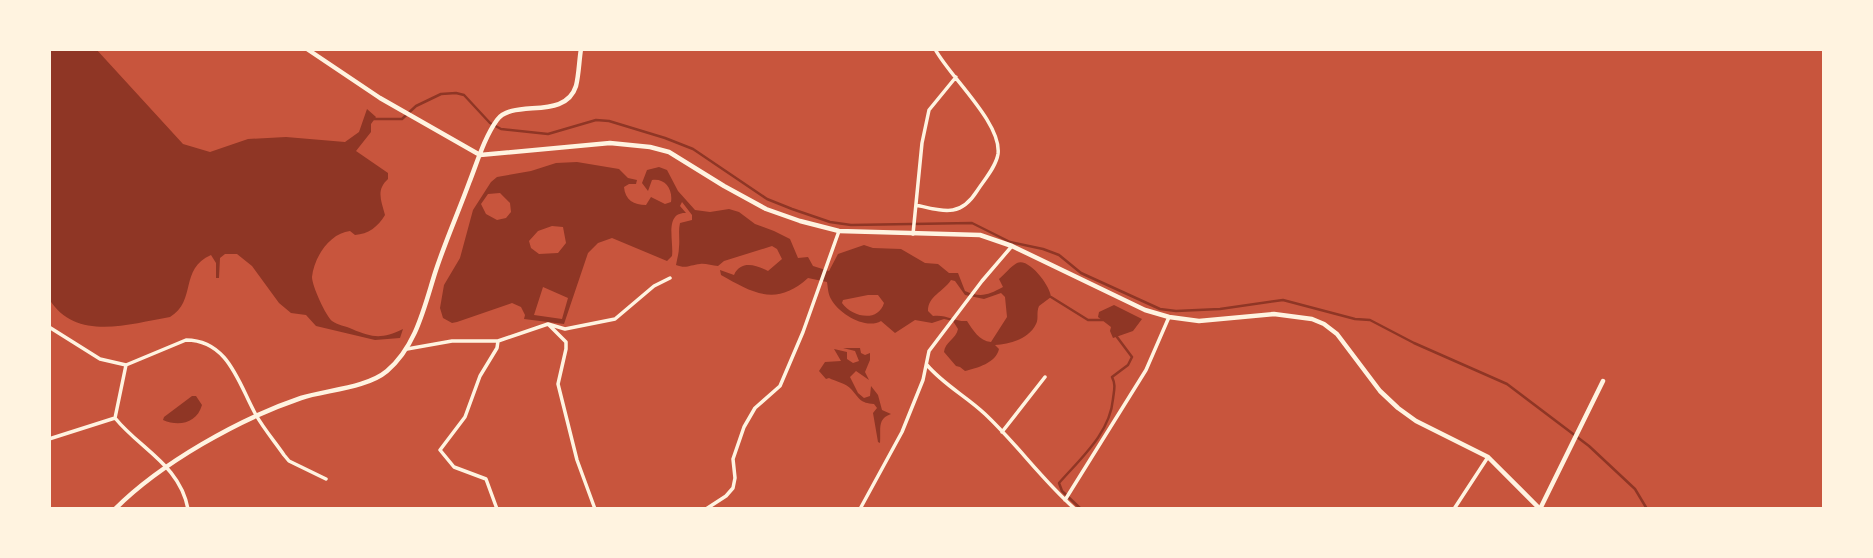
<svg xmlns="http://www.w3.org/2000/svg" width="1873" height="558" viewBox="0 0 1873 558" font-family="'Times New Roman',serif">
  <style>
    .water { fill: #8f3625; fill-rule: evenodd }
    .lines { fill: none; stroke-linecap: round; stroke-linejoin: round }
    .stream { stroke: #8f3625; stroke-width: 2.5 }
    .minor { stroke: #fff3e0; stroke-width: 3.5 }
    .tertiary { stroke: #fff3e0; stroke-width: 4.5 }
    .secondary { stroke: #fff3e0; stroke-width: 4.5 }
  </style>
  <rect width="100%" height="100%" fill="#c8553d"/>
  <path class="water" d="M49,49H96L183,144L210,152L248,139L286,137L345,142L359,132L367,109L376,117L371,124V132L356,151L388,173V179C376,190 381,200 385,215C378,227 368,234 355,235L350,231C330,233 314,257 312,277C312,286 326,316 332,321C337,325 346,326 352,329C373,338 382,339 403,329L400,338L375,340L316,326L306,315L291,313L279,303L252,266L237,254H225L220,258L219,278H216V263L211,255C179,269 197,301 170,317C129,324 76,342 49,299Z
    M577,162L619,169L628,178L637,180L636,184H629L624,187C625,200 634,205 646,205L651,197L665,204L671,202C673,189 665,178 652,180L648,191L642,183L647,170L659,167L667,170L678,191L695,210L710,212L729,209L739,212L755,224L774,231L790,239L798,258L808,257L813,266L829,271L838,254L864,245L873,248L901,249L925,263L938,264L949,273H958L965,291C981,298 988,295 1003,287L999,279C1004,275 1011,266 1017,263C1029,257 1051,287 1051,297L1039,306C1036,313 1039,318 1036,324C1029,339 1010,344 995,345L999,349C996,363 977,368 965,371L960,367L956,366L944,352C945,342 956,339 958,329L953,321L944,319L932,323L915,320L895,333L881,321C866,330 839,314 831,299C828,294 828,288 827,282L808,278C776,307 753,293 721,275L720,270L734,275C741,260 756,265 768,271L782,259L777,249L772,246L724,261L718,266C712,266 705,263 700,264C690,265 686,269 676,265C677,259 679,253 679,247C680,239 678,231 680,223L692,220V215L682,202L680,206L686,213C664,212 674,242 672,256L667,261L612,238L598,243L588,253L564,324L524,319L525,315L521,307L512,303L457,322L452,323L443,318L440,308L444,285L460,258L473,210L491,182L497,177L531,171L556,163ZM500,193L510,203L511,212L506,218L497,220L486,214L481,204L488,194ZM552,226L563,227L566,243L558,253L539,254L531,248L529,241L538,231ZM951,280L955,281L965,295L984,299L1001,293L1005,297L1007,317L991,342C979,341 973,330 967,321C955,322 946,314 933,316L928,311C928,296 943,292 951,280ZM543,287L568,298L562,319L534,315ZM868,295H878L884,303C878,323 852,317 842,303L843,300Z
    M1114,305L1142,319L1133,331L1113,338L1110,331L1111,327L1098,317L1099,312Z
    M843,348H860L861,353L865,355L870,353V360L865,372L869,380L856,371L850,377L858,393L864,398L870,396L871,386L878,395L882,410L891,414C877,419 881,428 880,443L878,442L873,413L877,408L874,404C860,403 860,399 851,389C847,384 835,381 829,378L826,379L819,371L825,362L841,361L834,349L847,352V359L853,363L859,361L855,351Z
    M192,396H196L202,405C197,423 179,427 163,420L164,417Z"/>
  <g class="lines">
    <path class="stream" d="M373,119H402L416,106L441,94L456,93L464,95L490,123L501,129L548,134L596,120L609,121L665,138L693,149L767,199L792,209L830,222L851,225L972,223L1010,242L1043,249L1059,255L1081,273L1160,309L1176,311L1220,309L1283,300L1355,319L1370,320L1414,343L1507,384L1589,446L1635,489L1647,509
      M1051,297L1088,320H1103
      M1081,509L1062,491L1059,483C1081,458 1110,433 1113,399C1114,390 1116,385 1112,377L1128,365L1132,357L1117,337"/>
    <path class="minor" d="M916,205C943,211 960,218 977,191C984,180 996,167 998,154C1002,123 949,76 935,49
      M913,234L922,143L929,110L956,77
      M549,325L566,342V349L558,384L577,460L595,509
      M49,327L100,359L126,365L186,340C229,340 239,385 256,415C264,429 275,442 284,455L289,461L326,479
      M407,349L452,341H498L548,324L565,329L615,319L654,286L670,278
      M126,365L115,418C140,449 180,465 188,509
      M927,365C944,385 966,396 985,414C1017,444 1042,480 1075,509
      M1002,432L1045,377
      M49,439L115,418
      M1065,500L1146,370L1169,317
      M497,509L486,479L454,467L440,450L465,417L480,376L497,348L498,341
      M706,509L726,496L733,488L735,478L733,459L744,427L755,408L780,386L803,332L839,231
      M860,509L902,432L923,380L929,351L982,281L1012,246
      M1454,509L1488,457"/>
    <path class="tertiary" d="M307,49L380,98L480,155
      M480,155L610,143L650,147L669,152L724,186L766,209L800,221L839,231L980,235L1012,246L1145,310L1169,317L1199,321L1274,314L1312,319L1324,324L1337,334L1380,391L1398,408L1416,421L1488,457L1540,509
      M115,509C161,463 239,419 301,398C326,390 367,388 387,371C416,346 424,308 435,273C445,242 458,213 469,183C477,163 484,138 497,120C513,98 565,121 576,86C579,74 579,61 581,49"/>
    <path class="secondary" d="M1540,509L1603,381"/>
  </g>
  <rect width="1873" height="558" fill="none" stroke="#fff3e0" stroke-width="102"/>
</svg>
